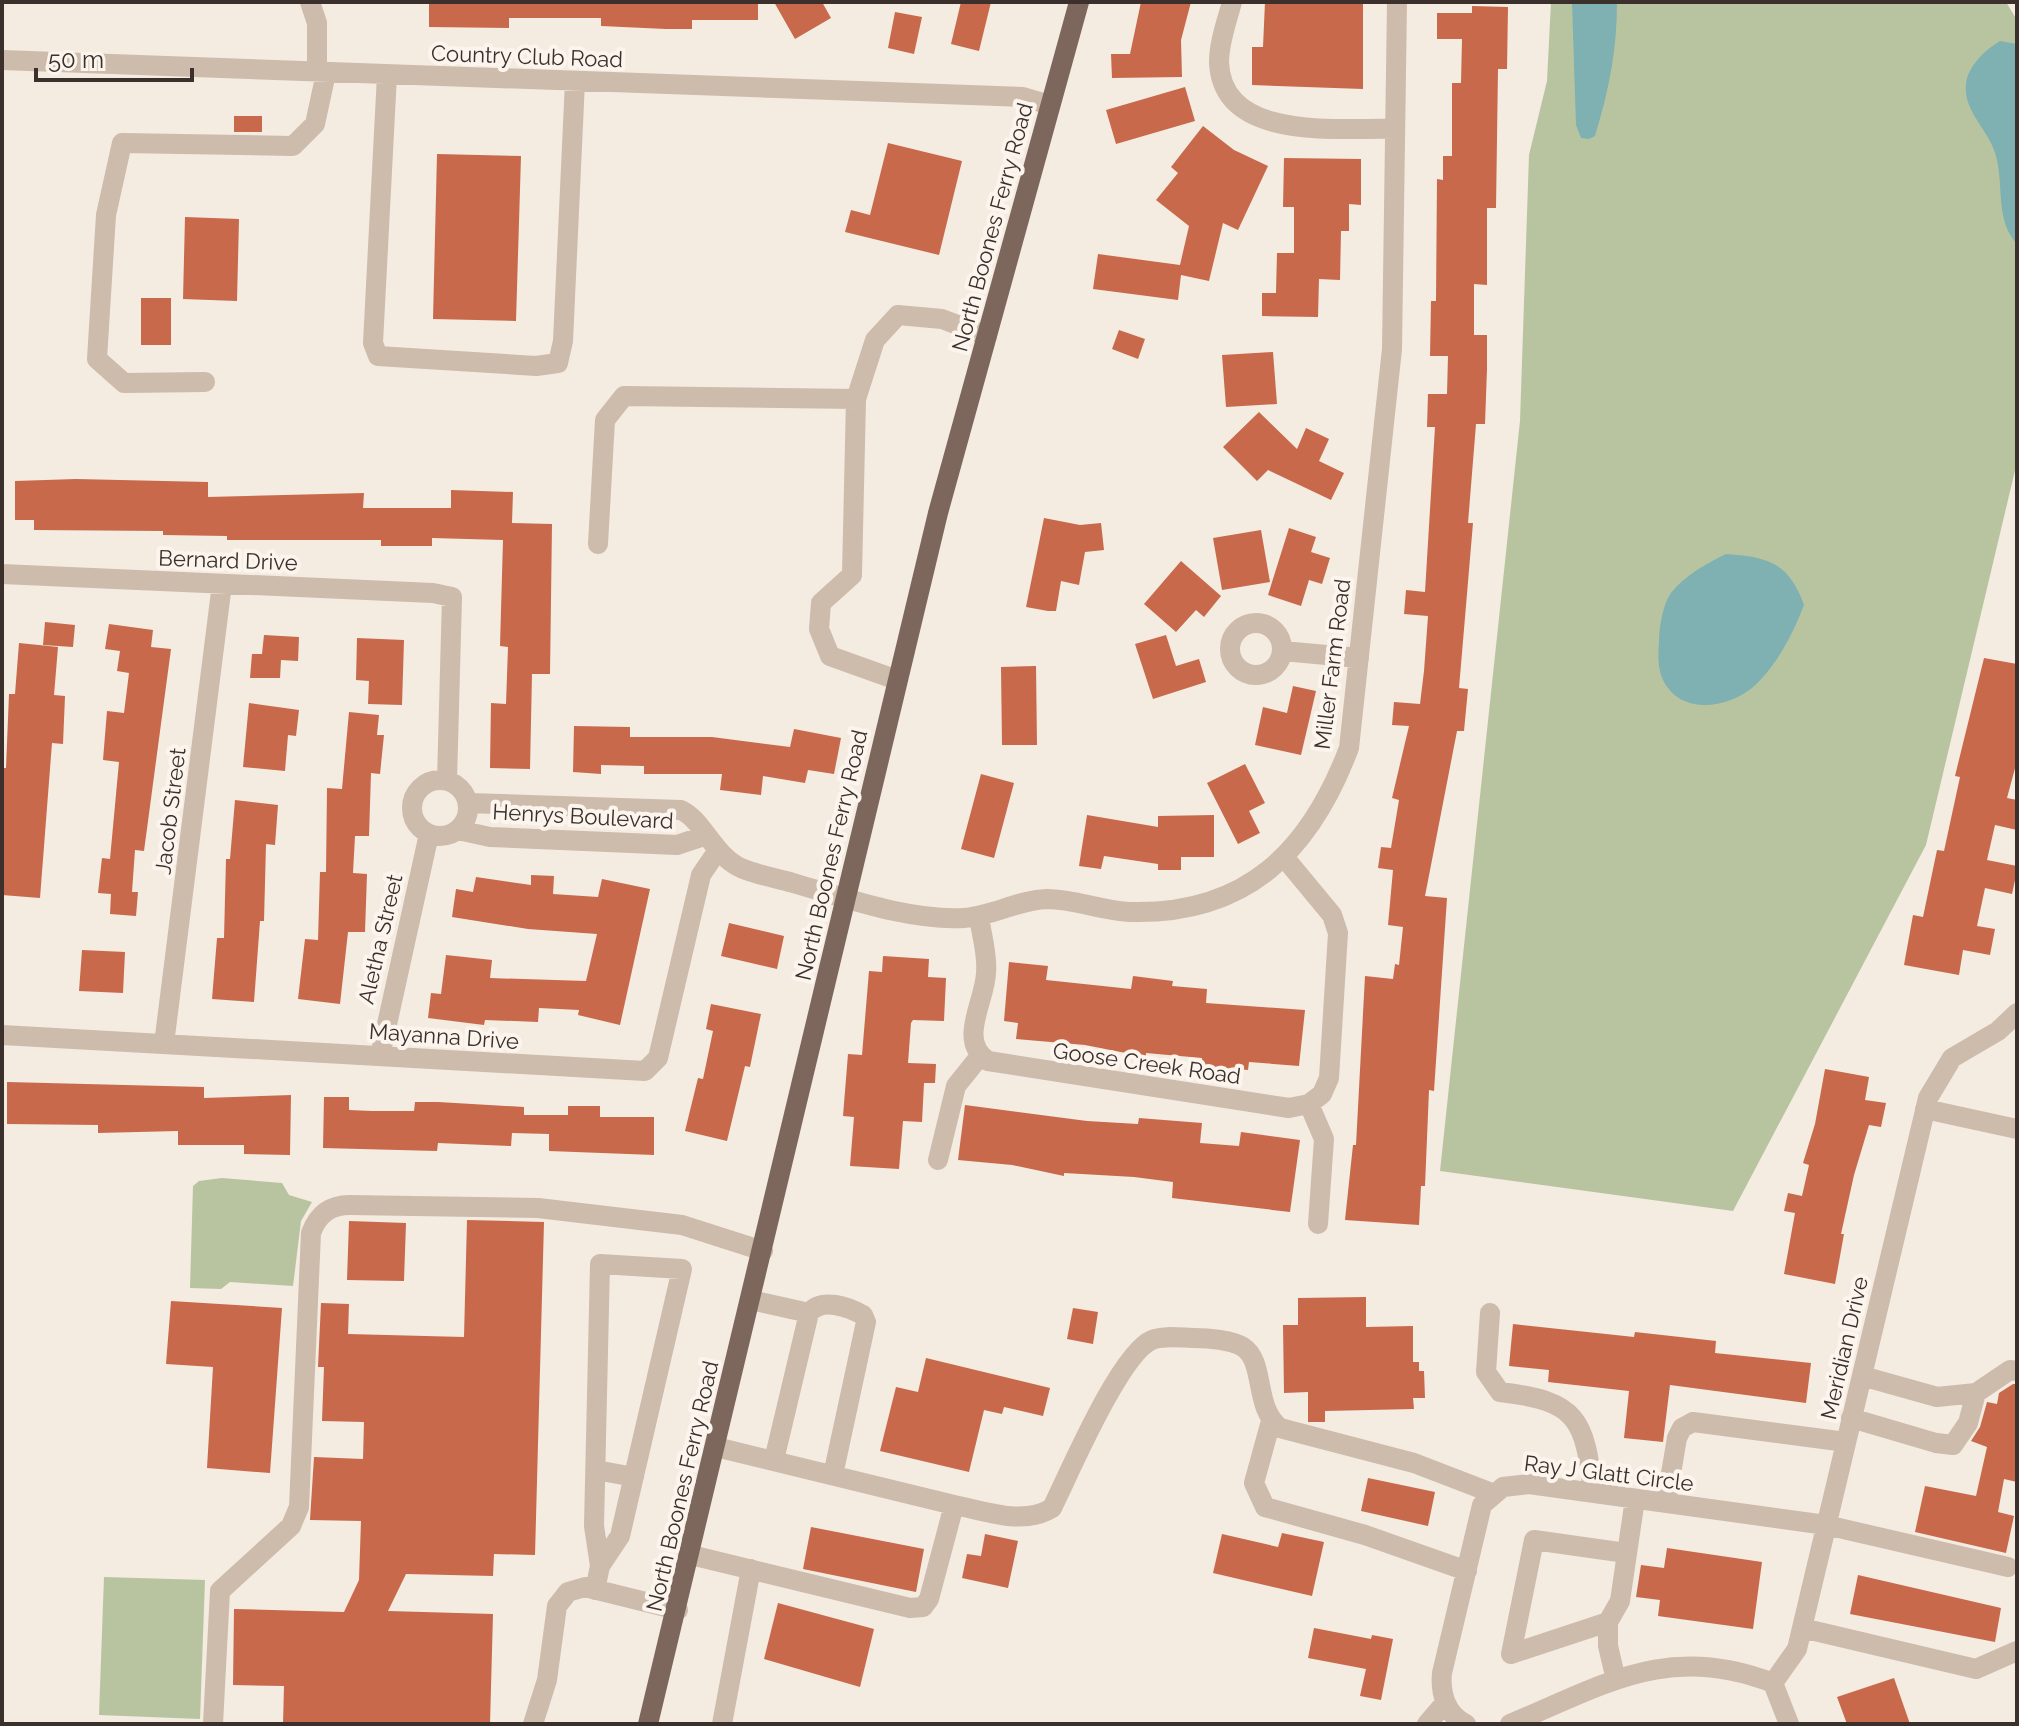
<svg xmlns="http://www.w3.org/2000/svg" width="2019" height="1726" viewBox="0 0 2019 1726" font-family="Raleway,sans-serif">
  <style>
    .green { fill: #b8c4a0 }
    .water { fill: #7fb0b2 }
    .building { fill: #c8694b }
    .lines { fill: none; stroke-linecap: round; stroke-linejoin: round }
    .minor { stroke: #cdbbac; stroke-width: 20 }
    .major { stroke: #7d675c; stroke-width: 20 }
    .labels { text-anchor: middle; stroke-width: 8; stroke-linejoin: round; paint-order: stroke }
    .street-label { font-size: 22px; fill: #3b302b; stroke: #fbf5ee }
  </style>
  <rect width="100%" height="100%" fill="#f4ebe1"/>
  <path class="green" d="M1551,2H2006L2017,20V462L1926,845L1733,1211L1440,1171L1520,421L1529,155L1547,81Z
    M222,1178L282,1183L289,1195L312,1202L301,1221L293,1286L230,1282L221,1289L190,1288L193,1186L199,1181Z
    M104,1577L205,1580L200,1719L99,1715Z"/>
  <path class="water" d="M1572,2H1617C1617,50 1609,90 1595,136L1589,139L1581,138L1576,125Z
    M2000,41L2017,44V244C1995,221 2004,185 1996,156C1989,129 1963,112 1966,84C1968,66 1985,50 2000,41Z
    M1726,554C1769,557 1789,563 1804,605C1793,634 1776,667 1752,688C1730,706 1688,715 1668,688C1657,674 1658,657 1659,641C1659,627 1663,604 1671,593C1685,575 1706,564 1726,554Z"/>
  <path class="building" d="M429,2H758V20H692V29H666L601,26V18H509V28L429,27Z
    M774,2H822L831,18L795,39Z
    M961,2H991L979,51L951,44Z
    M1141,2H1191L1181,40L1182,77L1112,78L1111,54H1130Z
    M1265,2H1363V89L1252,85V47H1263Z
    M1472,6L1508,7L1507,69H1498L1496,208H1487V285L1474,284V335H1487V369L1485,424H1476L1468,523H1473L1459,688L1468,689L1464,731H1457L1425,896L1447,898L1434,1091L1429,1090L1425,1186H1421L1419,1225L1345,1220L1353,1145H1356L1365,976L1393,979L1395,964L1399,965L1403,927L1388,925L1393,870L1378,868L1381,847L1391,848L1399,800L1392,798L1409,726L1392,725L1394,702L1420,704L1424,671L1428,616L1404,614L1406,590L1425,592L1435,427H1427L1428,394H1447L1448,356H1430L1431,301H1436L1437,179L1443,180V156H1452V83H1461L1462,39H1437V13H1472Z
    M895,12L922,17L914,54L888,48Z
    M1185,87L1195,121L1116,144L1106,110Z
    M234,116H262V132H234Z
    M1203,126L1234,150L1268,166L1238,230L1223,223L1209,281L1181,275L1178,300L1093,289L1098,254L1180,265L1189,226L1156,200L1178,173L1171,167Z
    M888,143L962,161L939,255L845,232L851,210L870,215Z
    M437,154L521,156L516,321L433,319Z
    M1284,158L1361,159V205L1349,204V231H1341L1340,280L1319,279L1318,317L1262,316V293H1276L1277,253H1294V207H1283Z
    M185,217L239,219L237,301L183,299Z
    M141,298H171V345H141Z
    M1119,330L1145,339L1138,359L1112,349Z
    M1273,352L1277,404L1226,407L1222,355Z
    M1259,412L1297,449L1306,428L1329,439L1319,461L1344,473L1331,500L1268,470L1257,481L1223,447Z
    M76,479L208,482V497L364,493L363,508H451V490L513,492L512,523L552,524L550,674H532L530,769L490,768L491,703L506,704L508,647L500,646L503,540L432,538V546H381V540H227V536L163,535V531L34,530V520H15V481Z
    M1044,518L1080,525L1101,523L1104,550L1085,552L1079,585L1061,581L1056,611H1048L1026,607Z
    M1289,528L1316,537L1311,552L1330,558L1322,584L1309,580L1301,606L1268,595Z
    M1261,530L1270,582L1222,590L1213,538Z
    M1181,561L1221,596L1204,617L1196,610L1176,632L1144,604Z
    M45,622L75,625L73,647L43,645Z
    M109,624L153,630L151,647L171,649L144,851L135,850L132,892H138L136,916L110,914L111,894L98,893L102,858L110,859L119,762L103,760L107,711L124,713L129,673L117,671L120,651L105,649Z
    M264,635L299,637L298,661L281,660L280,678H250L252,654H262Z
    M1166,635L1176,666L1199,659L1206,682L1153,699L1135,644Z
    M357,638L404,640L402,705L368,704L369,681L356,680Z
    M19,643L58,647L54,695L65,696L63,744L52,743L40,898L2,895V768H6L9,694H15Z
    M1984,658L2017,664V761L2007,798L2017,800V830L1995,825L1987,860L2017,866V871L2012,894L1985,888L1977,926L1995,929L1990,955L1963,950L1959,975L1904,965L1913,915L1923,917L1937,850L1944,851L1960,777L1955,776Z
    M1036,666L1037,745H1002L1001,667Z
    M1293,686L1316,691L1301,755L1255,745L1263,707L1287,713Z
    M249,703L299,710L296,736L288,735L285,771L243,767Z
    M349,712L379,715L377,735H384L380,774L371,773L369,836H355L353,873L367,874L365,932H348L340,1004L298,999L305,939L318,940L320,872H326L327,788L342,789Z
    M574,726L630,727V737H712L790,747L794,729L841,738L834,774L808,770L805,783L763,776L761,795L720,790L722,774H644V766L601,765V774L573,772Z
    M1245,764L1265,803L1249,811L1260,833L1238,844L1207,783Z
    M981,774L1014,783L994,858L961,849Z
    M235,800L278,805L275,845L266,844L264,921H260L254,1002L212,999L217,938H224L226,859H230Z
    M1087,815L1158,827V816L1214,815V857H1181V870H1158V864L1104,856L1101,869L1079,866Z
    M531,875L554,876L553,894L598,897L602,879L650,889L620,1025L578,1015L579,1010L539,1008L538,1022L485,1020L484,1025L428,1018L431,993L441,994L446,955L492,960L490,978L586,981L597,934L528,929L452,917L456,889L473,892L476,877L531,885Z
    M729,923L784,936L777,969L721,956Z
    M82,950L125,952L123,993L79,991Z
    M883,956L929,959L928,977L946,978L944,1021L913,1020L911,1023L908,1063L936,1064L935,1083H924L922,1122L903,1121L899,1169L850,1166L854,1117L843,1116L848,1054L862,1055L869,971L882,972Z
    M1009,962L1048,966L1046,980L1131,989L1133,976L1173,981L1172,986L1207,989L1206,1003L1305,1010L1299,1066L1249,1062L1248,1070L1202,1066V1058L1146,1053V1057L1085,1045L1016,1039L1018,1023L1004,1021Z
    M711,1004L761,1014L750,1067L745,1066L727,1141L685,1131L698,1078L703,1079L713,1031L706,1029Z
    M1825,1069L1869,1077L1865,1100L1886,1103L1881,1127L1869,1125L1854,1175L1841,1234H1844L1835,1284L1784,1274L1795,1213L1784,1211L1788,1193L1802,1196L1809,1165L1803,1163L1815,1124Z
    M7,1082L204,1087V1098L291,1095L290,1155L244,1154V1145H178V1131L98,1133V1125L7,1124Z
    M324,1097H349V1110L372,1111H414L415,1102H438L524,1107V1115H568V1106H600V1117H654V1155L549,1151V1134L512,1133L511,1146L438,1143L437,1151L323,1148Z
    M965,1105L1087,1121L1138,1124L1139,1118L1202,1123L1200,1143L1239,1146L1241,1132L1300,1140L1290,1212L1172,1198L1173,1182L1134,1177L1064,1173V1176L1012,1165L958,1160Z
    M467,1220L544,1222L535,1555L494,1554L493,1576L406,1574L388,1611L493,1614L490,1724H283L284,1686L233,1685L234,1609L344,1612L359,1580L361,1521L310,1520L314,1457L363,1459L364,1422L322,1421L324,1367H318L321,1303L349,1304L348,1334L464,1337Z
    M349,1221L406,1223L404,1281L347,1280Z
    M1366,1297V1327L1413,1326V1362H1419V1371H1424L1425,1398H1413L1414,1409L1325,1411V1422H1308V1392L1284,1393L1283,1325H1298V1298Z
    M171,1301L282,1308L270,1473L207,1468L213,1367L166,1364Z
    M1073,1308L1098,1312L1093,1344L1067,1339Z
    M1513,1324L1634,1337L1635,1332L1716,1341L1715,1353L1811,1363L1806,1403L1670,1385L1663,1442L1624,1438L1629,1391L1548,1382L1549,1370L1509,1366Z
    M926,1358L1050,1388L1043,1416L1004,1407L1002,1414L984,1410L969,1472L880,1451L896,1387L918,1392Z
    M2013,1384H2017V1482L2004,1479L1998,1512L2014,1516L2006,1553L1915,1532L1925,1486L1976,1496L1987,1447L1971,1441L1980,1427L1987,1402L1997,1404L1999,1393Z
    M1368,1478L1435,1492L1428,1526L1361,1511Z
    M811,1527L924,1549L916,1592L803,1569Z
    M1282,1533L1324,1542L1312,1596L1213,1573L1222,1534L1278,1547Z
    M985,1534L1018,1541L1008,1588L962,1578L967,1554L981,1556Z
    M1667,1548L1762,1562L1753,1629L1658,1616L1660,1600L1636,1597L1641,1565L1664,1568Z
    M1858,1575L2001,1608L1995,1642L1850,1614Z
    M778,1603L874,1629L860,1687L764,1659Z
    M1314,1628L1371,1639L1372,1635L1393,1639L1381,1700L1360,1696L1366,1669L1308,1658Z
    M1894,1678L1910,1724H1847L1837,1697Z"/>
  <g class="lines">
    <path class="minor" d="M310,2L317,23V72
      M1232,2C1227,21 1219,42 1219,62C1222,143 1341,127 1395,129
      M2,60L1023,97L1050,105
      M387,75L373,343L378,356L536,366L558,363L563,341L575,81
      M205,382L124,383L97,359L106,215L122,143L293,146L315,124L326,73
      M598,544L605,420L624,396L856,399
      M2,574L433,593L452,597L447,781
      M1230 649a26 26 0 1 1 52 0a26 26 0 1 1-52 0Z
      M1283,651L1359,658
      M897,680L830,656L819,629L821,603L852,575L856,399L875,340L898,315L942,319L987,336
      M412 808a28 28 0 1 1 56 0a28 28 0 1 1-56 0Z
      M468,803L681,810C703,820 713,855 741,868C757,875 776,878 793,883C846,898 909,921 964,918C993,916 1018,900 1047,899C1075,899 1102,911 1130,912C1247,915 1310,851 1349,748L1392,349L1397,2
      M458,830L490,837L677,845L704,836
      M1284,857L1332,915L1338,933L1329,1078L1322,1094L1309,1104L1324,1139L1318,1224
      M979,916C981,934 988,954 986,973C985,1002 957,1041 988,1061L1289,1108L1309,1104
      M2,1035L645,1071L658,1058L701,875L718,850
      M164,1044L222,584
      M380,1056L429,834
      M1925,1109L2017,1129
      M938,1160L956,1086L980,1056
      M751,1300L809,1313
      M1490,1313L1486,1372L1500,1392C1578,1401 1585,1419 1593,1493
      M1862,1376L1937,1397L1976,1393L2010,1370L2017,1371
      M1851,1418L1936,1443L1953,1445L1968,1423L1976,1393
      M1271,1421L1254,1483L1265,1507L1365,1535L1467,1571
      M774,1460L809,1313C822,1297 848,1307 863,1315L866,1322L833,1475
      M596,1470L634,1477
      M1666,1503L1677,1438L1682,1428L1693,1422L1846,1442
      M954,1505C986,1511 1023,1526 1052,1508C1069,1474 1120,1353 1152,1340C1163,1335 1183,1338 1195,1338C1208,1338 1232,1340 1243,1347C1266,1362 1253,1407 1280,1428L1414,1463L1492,1493
      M691,1555L910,1608L923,1607L929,1599L954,1505L716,1447
      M595,1590L600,1566L594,1526L600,1264L682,1269L620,1536L600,1566
      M1608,1622L1511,1654L1534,1540L1626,1553
      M1802,1628L1976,1669L2017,1651
      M1616,1680L1608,1646V1622L1620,1601L1635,1499
      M213,1724L220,1591L291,1526L299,1507L311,1233C318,1214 330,1205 350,1205L538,1208L682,1225L763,1251
      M533,1724L547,1680L557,1606L568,1592L585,1587L678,1610
      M722,1724L751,1569
      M1427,1724L1445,1703
      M1466,1724C1446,1715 1440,1693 1442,1673L1482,1505L1503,1487L1529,1484L1826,1525L2008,1567
      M1510,1724C1604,1685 1668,1642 1773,1683
      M1789,1724L1773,1683L1797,1649L1928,1098L1952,1058L1998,1031L2017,1013"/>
    <path class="major" d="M648,1724L938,513L1079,2"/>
  </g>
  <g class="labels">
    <g class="street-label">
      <text transform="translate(527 56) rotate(2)" y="8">Country Club Road</text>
      <text transform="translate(992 227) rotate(-75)" y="8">North Boones Ferry Road</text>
      <text transform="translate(228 560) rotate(2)" y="8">Bernard Drive</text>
      <text transform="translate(1332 664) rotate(-83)" y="8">Miller Farm Road</text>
      <text transform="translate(170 811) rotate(-83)" y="8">Jacob Street</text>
      <text transform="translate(583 816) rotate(3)" y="8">Henrys Boulevard</text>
      <text transform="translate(831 855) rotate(-77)" y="8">North Boones Ferry Road</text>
      <text transform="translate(380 939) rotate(-77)" y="8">Aletha Street</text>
      <text transform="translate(444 1036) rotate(4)" y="8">Mayanna Drive</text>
      <text transform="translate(1147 1063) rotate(8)" y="8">Goose Creek Road</text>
      <text transform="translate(1844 1348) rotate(-77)" y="8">Meridian Drive</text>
      <text transform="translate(1609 1473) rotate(7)" y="8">Ray J Glatt Circle</text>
      <text transform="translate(682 1486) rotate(-77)" y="8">North Boones Ferry Road</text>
    </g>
  </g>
  <rect width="2019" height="1726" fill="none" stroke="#3b302b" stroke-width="8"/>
  <path d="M36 68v12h156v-12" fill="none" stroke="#3b302b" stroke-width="4"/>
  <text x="48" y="68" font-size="24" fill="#3b302b" stroke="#fbf5ee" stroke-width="6" paint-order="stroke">50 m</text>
</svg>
